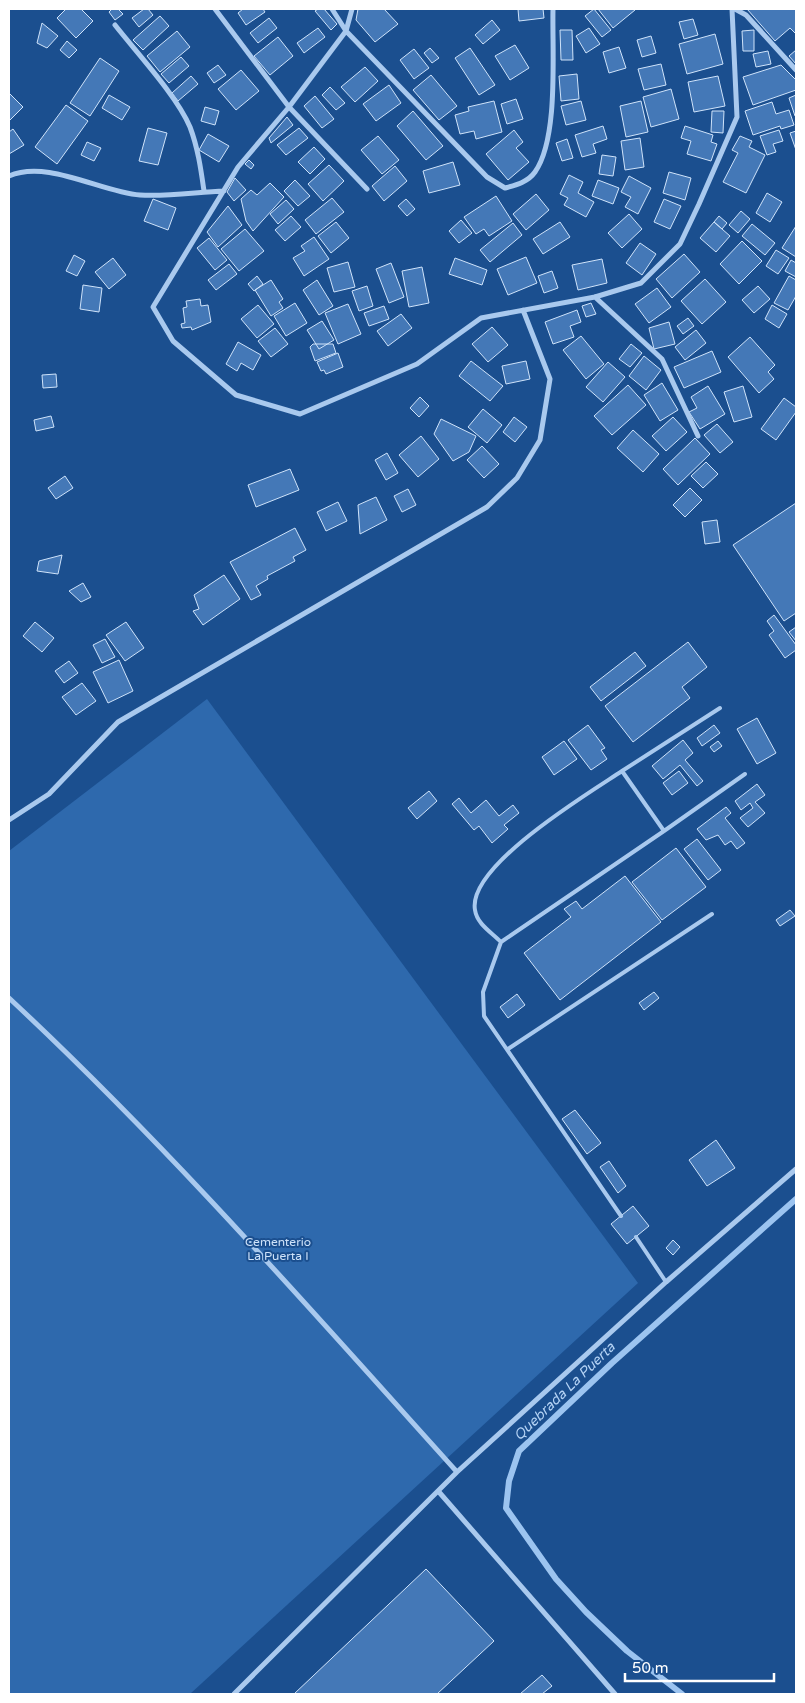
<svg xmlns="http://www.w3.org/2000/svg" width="805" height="1703" viewBox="0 0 805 1703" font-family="'Varela Round',sans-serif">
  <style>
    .green { fill: #2e69ad }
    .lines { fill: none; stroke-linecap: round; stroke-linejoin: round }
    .stream { stroke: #9cc4f0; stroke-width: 6 }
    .building { fill: #4478b7; stroke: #cfe3fa }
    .lane { stroke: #a9c9ee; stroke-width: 4 }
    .street { stroke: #a9c9ee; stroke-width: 5 }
    .labels { text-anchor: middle; stroke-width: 4; stroke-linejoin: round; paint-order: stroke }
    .park-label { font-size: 12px; fill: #cfe3fa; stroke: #1b4f8f }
    .water-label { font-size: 14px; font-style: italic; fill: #b5d3f5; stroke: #1b4f8f }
  </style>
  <rect width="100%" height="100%" fill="#1b4f8f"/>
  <path class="green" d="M207,699L638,1283L190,1694H9V851Z"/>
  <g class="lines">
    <path class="stream" d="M682,1694L627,1651L586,1612L556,1579L506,1508L509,1481L519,1451L612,1363L796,1199"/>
  </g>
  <path class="building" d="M66,9H81L93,21L76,38L57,18Z
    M112,9H118L123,14L115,20L109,12Z
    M144,9H148L153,15L139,27L132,18Z
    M243,9H263L265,12L246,25L238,13Z
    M318,9H324L337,24L331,30L315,11Z
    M358,9H384L398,24L375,42L356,20Z
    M518,9H543L544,18L519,21Z
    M594,9L611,30L602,37L585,16Z
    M598,9H634L635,10L613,28Z
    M747,9H796V34L790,28L775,41Z
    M160,16L169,26L143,50L133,40Z
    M269,18L277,28L258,43L250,33Z
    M693,19L698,35L684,39L679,22Z
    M492,20L500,30L483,44L475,35Z
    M42,23L58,36L47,48L37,43Z
    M318,28L325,37L304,53L297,43Z
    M589,28L600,44L586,53L576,36Z
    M560,30H572L573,60H561Z
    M754,30V51H743L742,31Z
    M177,31L190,47L160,72L147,56Z
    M715,34L723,64L687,74L679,44Z
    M651,36L656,53L642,57L637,40Z
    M278,37L293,56L270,75L254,56Z
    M67,41L77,50L69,58L60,50Z
    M515,45L529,68L510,80L495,56Z
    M619,47L626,68L609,73L603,52Z
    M430,48L439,58L432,63L424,53Z
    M470,48L495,85L479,95L455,58Z
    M414,49L429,68L414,79L400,60Z
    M796,50V64L789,56Z
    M768,51L771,64L756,67L753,54Z
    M181,57L189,66L169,83L161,74Z
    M100,58L119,71L90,116L70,103Z
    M661,64L666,85L644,90L638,69Z
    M218,65L226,75L214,83L207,73Z
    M781,65L796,80V90L753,105L743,77Z
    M365,67L378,81L355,102L341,87Z
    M241,70L259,91L236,110L218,89Z
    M577,74L579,99L561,101L559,76Z
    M431,75L457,106L439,120L413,90Z
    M191,76L198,84L178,101L172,93Z
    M718,76L725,106L694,112L688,82Z
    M389,85L401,103L376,121L363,104Z
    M330,87L345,103L336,110L322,95Z
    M671,89L679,119L651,127L643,97Z
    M9,93L23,107L9,121Z
    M109,95L130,107L122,120L102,108Z
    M796,95V116H795L789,98Z
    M315,96L334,119L322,128L304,106Z
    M516,99L523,119L507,124L501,104Z
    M494,101L502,132L476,139L474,131L460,134L455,115L469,111L468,107Z
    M581,101L586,120L566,125L561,106Z
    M641,101L648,132L626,137L620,106Z
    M772,102L776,114L789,110L794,125L781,129L780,126L753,135L745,111Z
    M66,105L88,121L57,164L35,147Z
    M205,107L219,111L215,125L201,121Z
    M413,111L443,146L426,160L397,126Z
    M712,111H724L723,133L711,132Z
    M287,117L293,125L271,143L269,138Z
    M603,126L607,139L593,144L596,153L582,157L575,135Z
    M685,126L713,135L711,142L717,144L711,161L687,154L691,141L681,138Z
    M148,128L167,133L158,165L139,161Z
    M299,128L308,138L286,155L277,145Z
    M13,129L24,145L9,154V132Z
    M514,130L523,142L516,148L529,162L508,180L486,154Z
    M779,130L783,141L773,144L776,152L767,155L760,136Z
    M796,131V150L790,133Z
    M208,134L229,146L219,162L199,150Z
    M378,136L399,160L382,174L361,150Z
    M740,136L752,141L749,147L765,155L746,193L723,182L738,153L732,150Z
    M640,138L644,167L625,170L621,141Z
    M567,139L573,158L562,161L556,143Z
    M87,142L101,148L94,161L81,155Z
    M314,147L325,159L310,174L298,162Z
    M602,155L616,157L613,176L599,174Z
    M249,160L254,165L251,169L245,164Z
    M453,162L460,185L429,193L423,171Z
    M329,165L344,181L323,201L308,184Z
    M395,166L407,181L384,201L372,186Z
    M669,172L691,178L685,200L663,193Z
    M569,175L583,182L578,193L594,202L586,217L564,205L568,198L560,194Z
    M629,176L651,188L638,214L625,207L631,197L621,192Z
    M235,178L246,190L234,201L227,192Z
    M295,180L310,196L298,206L284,191Z
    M598,180L619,188L613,204L592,196Z
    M270,183L284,197L253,231L246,221L241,199L251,190L257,195Z
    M767,193L782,202L770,222L756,213Z
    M536,194L549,210L526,230L513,214Z
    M496,196L512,221L489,236L484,229L476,234L464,217Z
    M332,198L344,212L316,234L305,220Z
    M153,199L176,208L168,230L144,221Z
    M406,199L415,209L407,216L398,206Z
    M664,199L681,206L670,229L654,222Z
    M286,200L294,209L278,224L270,214Z
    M228,206L242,225L218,247L207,232Z
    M741,211L750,219L738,233L729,225Z
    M629,214L642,229L622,248L608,233Z
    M291,216L301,227L285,241L275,230Z
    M719,216L727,223L722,229L714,222Z
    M461,220L472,233L459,243L449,231Z
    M336,222L349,238L331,253L318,236Z
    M560,222L570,237L543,254L533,239Z
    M714,222L730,236L716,252L700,238Z
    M513,223L522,235L490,262L480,250Z
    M752,224L775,243L765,255L742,236Z
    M796,226V257L782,248Z
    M245,229L264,251L239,271L221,249Z
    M314,237L329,259L304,276L293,258L305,251L301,246Z
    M209,238L227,260L215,270L197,248Z
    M742,241L762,261L739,284L720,264Z
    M640,243L656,254L642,275L626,263Z
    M776,250L789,258L778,274L766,266Z
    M684,254L700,272L672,298L656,279Z
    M74,255L85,261L77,276L66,271Z
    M526,257L537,283L508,295L497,269Z
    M113,258L126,275L109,289L95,272Z
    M455,258L487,270L482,285L449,274Z
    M602,259L607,283L578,290L572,265Z
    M791,260L796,263V277L785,271Z
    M348,262L355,287L334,292L327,268Z
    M391,263L404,297L389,303L376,269Z
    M229,264L237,274L216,290L208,280Z
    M422,267L429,303L409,307L402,271Z
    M552,271L558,288L544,293L538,276Z
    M257,276L263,284L254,291L248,284Z
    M789,276L796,280V296L788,310L774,303Z
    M705,279L726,302L702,324L681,301Z
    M271,280L283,299L279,302L283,308L271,316L255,290Z
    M317,280L333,306L319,315L303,290Z
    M83,285L102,288L99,312L80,309Z
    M367,286L373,306L359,311L352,291Z
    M758,286L770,299L754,313L742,300Z
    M657,288L671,307L649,323L635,304Z
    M200,299L201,306L208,305L211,322L192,330L191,327L182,328L181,324L185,323L183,308L187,307L186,301Z
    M295,303L307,323L286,336L274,316Z
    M591,303L596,314L586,317L582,306Z
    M348,304L361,334L338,344L325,313Z
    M258,305L274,324L257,338L241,319Z
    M772,305L787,314L779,328L765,319Z
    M384,306L389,319L369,326L364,313Z
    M577,310L581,322L570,326L574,337L553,344L545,322Z
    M401,314L412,328L388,346L377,331Z
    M688,318L694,326L683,334L677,326Z
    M322,321L334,340L319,349L307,330Z
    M669,322L675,344L654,349L649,328Z
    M492,327L508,345L488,362L472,344Z
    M275,328L288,344L271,357L258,341Z
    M696,330L706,343L685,360L675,347Z
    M581,336L604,364L586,379L563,350Z
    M750,337L775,365L768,372L774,379L759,393L728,357Z
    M238,342L261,355L253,370L241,363L237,371L226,364Z
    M313,344H333L336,353L315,361L310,347Z
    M631,344L642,353L630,367L619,359Z
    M712,351L721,372L684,388L674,367Z
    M338,353L343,367L326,374L324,370L321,371L317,362Z
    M644,356L661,370L646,390L629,376Z
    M471,361L503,386L490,401L459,376Z
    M526,361L530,379L506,384L502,366Z
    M608,362L625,377L603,402L586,387Z
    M56,374L57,387L43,388L42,375Z
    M662,383L678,410L660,421L644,395Z
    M628,385L646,405L612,435L594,416Z
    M708,386L725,414L700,429L689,412L697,408L691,397Z
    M743,386L752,417L734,422L724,392Z
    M420,397L429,406L419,417L410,408Z
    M784,398L796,407V412L776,440L761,429Z
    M483,409L502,425L487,443L468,427Z
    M51,416L54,427L36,431L34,420Z
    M514,417L527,427L515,442L503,432Z
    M673,417L687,432L666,451L652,436Z
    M441,419L476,436L469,452L453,461L434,434Z
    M717,424L733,442L720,453L704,435Z
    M633,430L659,454L643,472L617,448Z
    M421,436L439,459L418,477L399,455Z
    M695,438L710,454L678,485L663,469Z
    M482,446L499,464L484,478L467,460Z
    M387,453L398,473L386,480L375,460Z
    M706,462L718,474L703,488L691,476Z
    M290,469L299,490L256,507L248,485Z
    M65,476L73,488L56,499L48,488Z
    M690,488L702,500L685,517L673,505Z
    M408,489L416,505L402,512L394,496Z
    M376,497L387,520L360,534L358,505Z
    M338,502L347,521L326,531L317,512Z
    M796,503V613L784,621L733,545Z
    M717,520L720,542L705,544L702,522Z
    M295,528L306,550L293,557L295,561L267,576L268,579L256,586L261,595L251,600L230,562Z
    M62,555L58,574L37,571L39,561Z
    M224,575L240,599L203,625L193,611L199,609L194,595Z
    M83,583L91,597L81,602L69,591Z
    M774,615L796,645V650L785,658L769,635L774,631L767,621Z
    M35,622L54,638L42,652L23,636Z
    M126,622L144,648L125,661L106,635Z
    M796,627V641L789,632Z
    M105,639L115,657L102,663L93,645Z
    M688,642L707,667L682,687L690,698L633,742L605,706Z
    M635,652L646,666L601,701L590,687Z
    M119,660L133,691L108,703L93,672Z
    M69,661L78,673L64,683L55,671Z
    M82,683L96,701L76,715L62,697Z
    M757,718L776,753L757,764L737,729Z
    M588,725L605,748L601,750L607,759L591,770L568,740Z
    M714,725L720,733L702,746L697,738Z
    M683,740L693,753L685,760L703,781L697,786L680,765L663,779L652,766Z
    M564,741L577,759L554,775L542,757Z
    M718,741L722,746L714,752L710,747Z
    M679,771L688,783L672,795L663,783Z
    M757,784L765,795L755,802L765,813L748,827L740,818L753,808L750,803L741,810L735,801Z
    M429,791L437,801L417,819L408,808Z
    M459,798L471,813L486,800L499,816L513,805L519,813L504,825L508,829L492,843L479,826L474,830L452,804Z
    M726,807L731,813L725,818L745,843L737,849L731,841L725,845L718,835L706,840L697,829Z
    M697,839L721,870L708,880L684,849Z
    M676,848L706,887L662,920L632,882Z
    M625,876L661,922L560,1000L524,953L571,917L564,909L576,901L582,909Z
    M790,910L795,916L780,926L776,920Z
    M654,992L659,998L644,1010L639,1003Z
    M517,994L525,1005L508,1018L500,1007Z
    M575,1110L601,1143L587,1154L562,1119Z
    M716,1140L735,1168L707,1186L689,1160Z
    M609,1161L626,1186L618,1193L600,1167Z
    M633,1206L649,1226L627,1244L611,1224Z
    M673,1240L680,1247L673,1255L666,1248Z
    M426,1569L494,1641L437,1694H294Z
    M542,1675L552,1686L542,1694H520Z"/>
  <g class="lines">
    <path class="lane" d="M622,771L720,708
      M664,831L745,774
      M501,942C491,932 477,924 475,910C467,866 589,793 622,771L664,831L501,942L483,992L484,1016L621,1216
      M508,1049L712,914
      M636,1237L666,1282"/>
    <path class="street" d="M215,9L289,107L367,189
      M332,9L346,31L487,177L505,188C516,185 528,182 535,172C559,138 552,52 553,9
      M352,9L346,31L289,107L238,167L153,307L173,341L236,395L300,414L417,364L481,318L595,297L641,283L680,244L699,204L737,117L732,9
      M735,9L746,15L796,70
      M115,25C137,53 177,96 190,127C198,148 201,170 204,191
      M9,176C47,159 101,192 140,195C165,197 198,192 224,191
      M595,297L662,359L698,436
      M9,820L49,794L118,722L487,507L517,478L540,440L550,379L523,310
      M9,998C168,1146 311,1310 457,1472
      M439,1492L615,1694
      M234,1694L457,1472L666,1282L796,1169"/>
  </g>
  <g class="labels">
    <g class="park-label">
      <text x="278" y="1246">Cementerio<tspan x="278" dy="14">La Puerta I</tspan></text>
    </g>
    <g class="water-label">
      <text transform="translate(564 1391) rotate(-44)" y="5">Quebrada La Puerta</text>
    </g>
  </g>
  <rect width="805" height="1703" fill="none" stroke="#ffffff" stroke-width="20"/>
  <path d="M625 1673v8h149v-8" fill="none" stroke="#ffffff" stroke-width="2.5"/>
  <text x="632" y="1673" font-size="15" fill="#ffffff" stroke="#1b4f8f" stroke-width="4" paint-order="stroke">50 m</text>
</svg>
